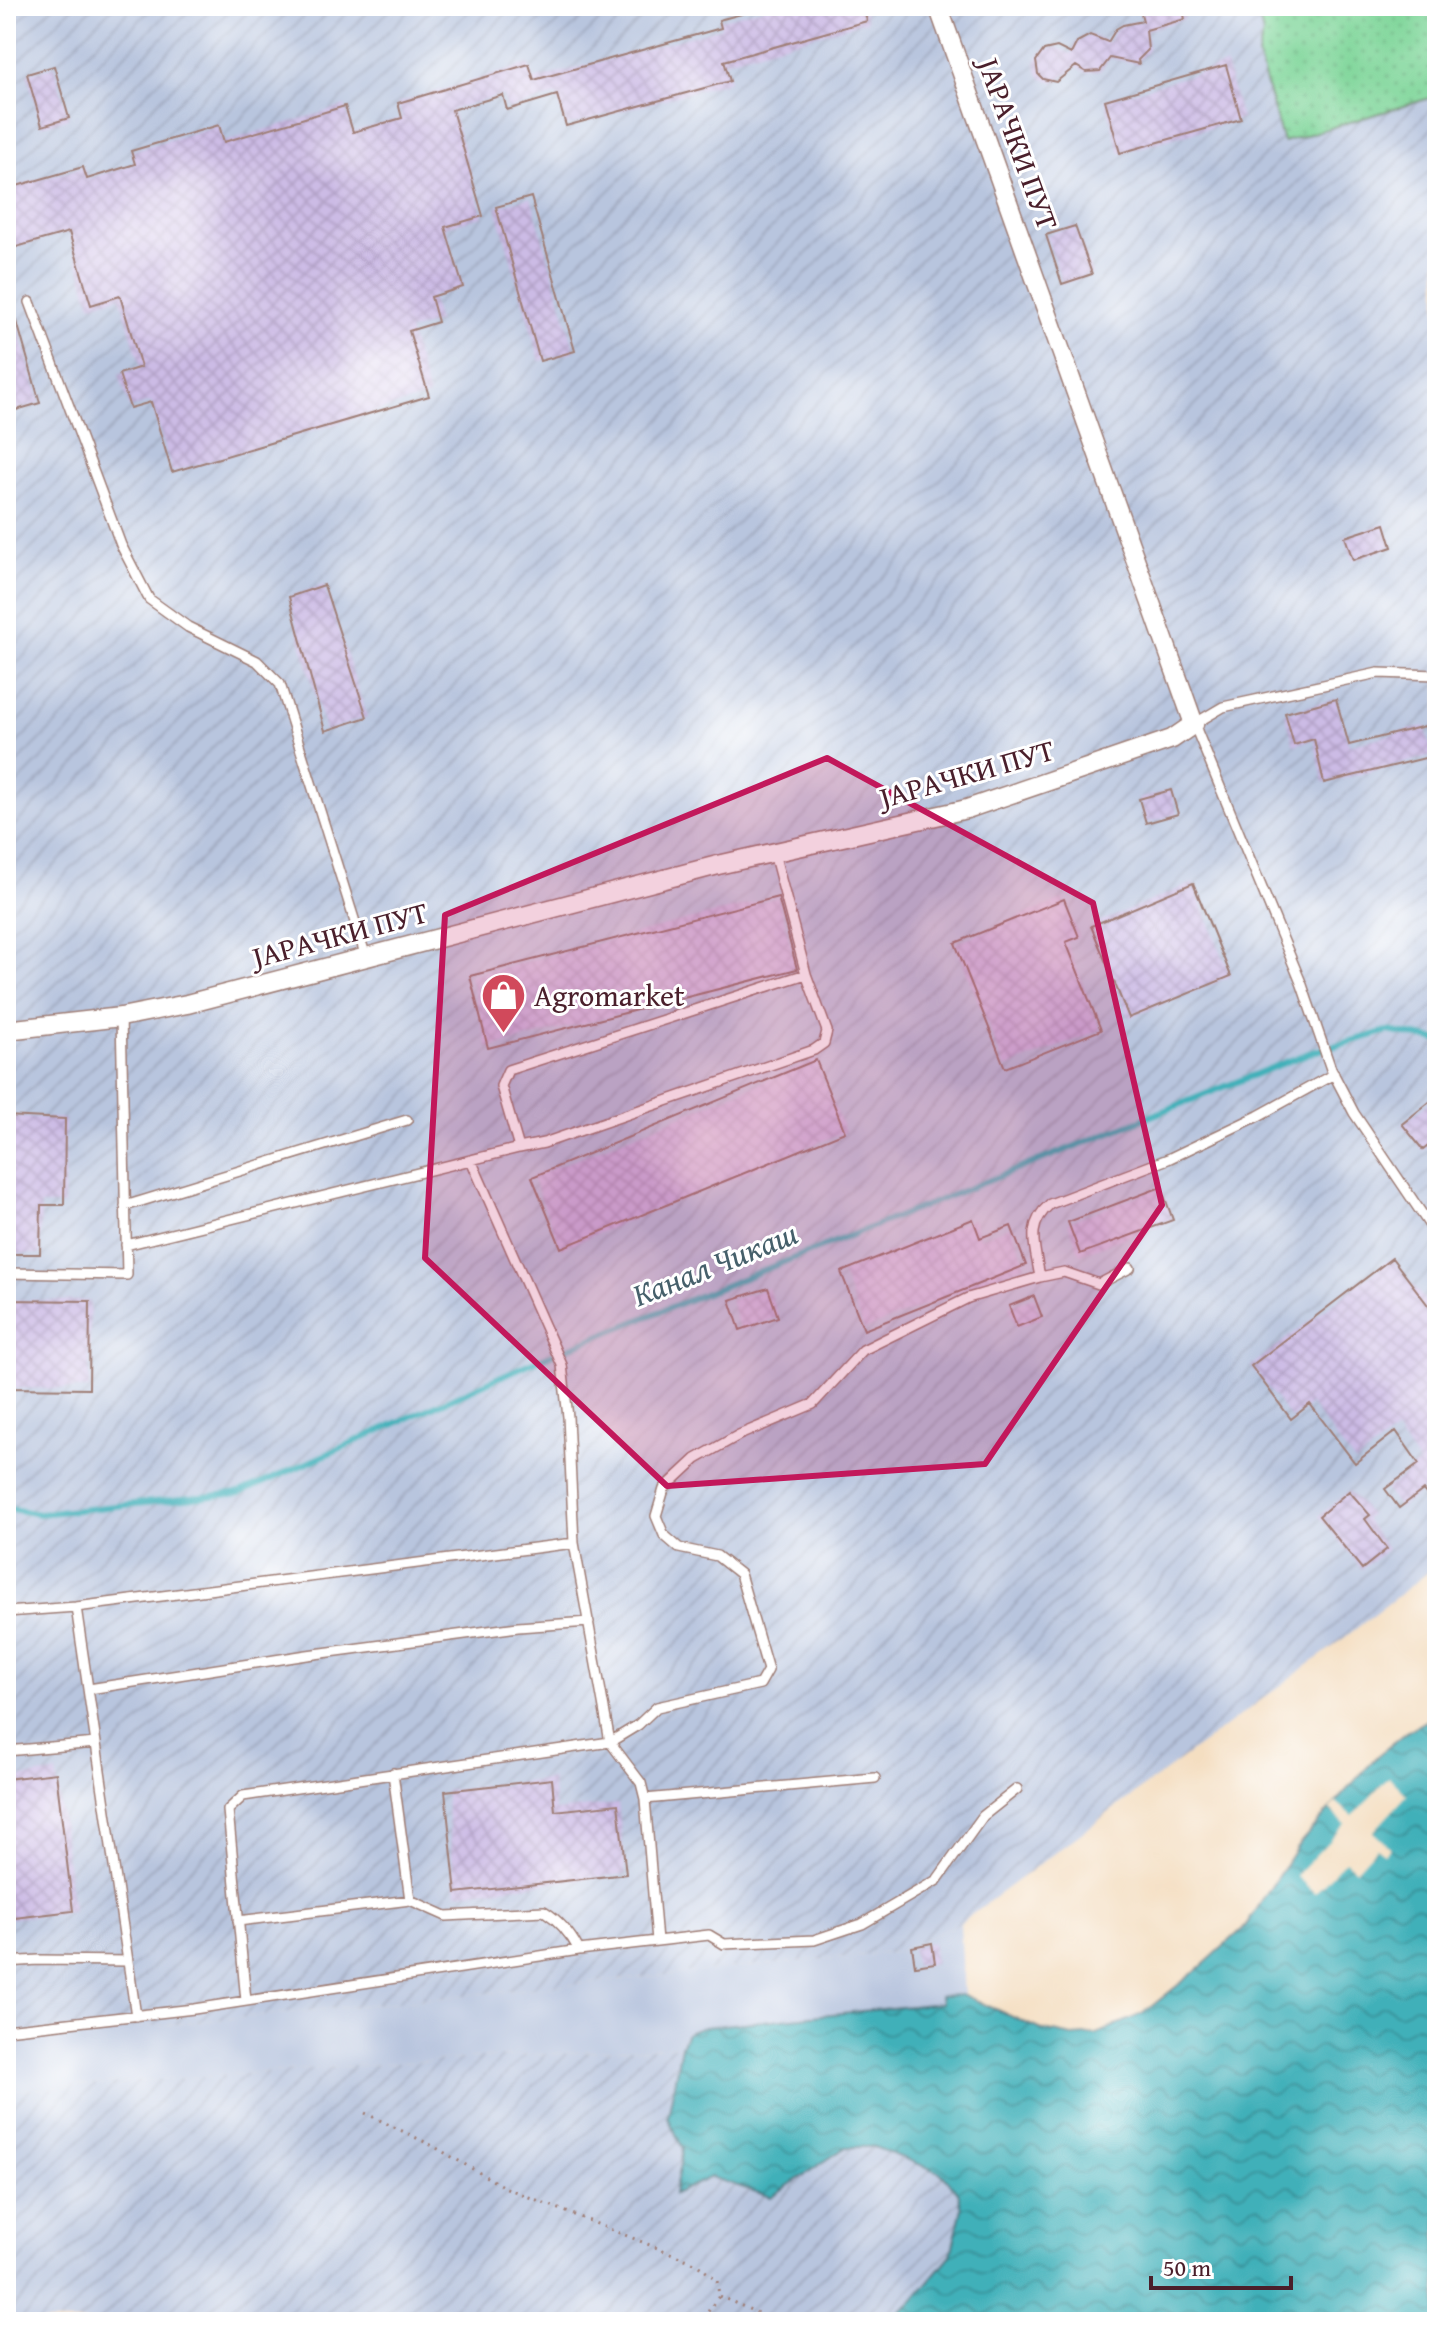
<svg xmlns="http://www.w3.org/2000/svg" width="1443" height="2328" viewBox="0 0 1443 2328" font-family="'Gentium Book Plus',serif">
  <style>
    .industrial { fill: url(#industrial-furrows) }
    .railway { fill: #b8c5de }
    .grass { fill: url(#grass-dots); stroke: #647a62; stroke-width: 2 }
    .water { fill: url(#water-waves); stroke: #456872; stroke-width: 2 }
    .pier { fill: #f4dec1 }
    .lines { fill: none; stroke-linecap: round; stroke-linejoin: round }
    .stream { stroke: #40b0b9; stroke-width: 6 }
    .building { fill: url(#building-cross-hatch) }
    .service-casing { stroke: #9f7e76; stroke-width: 12 }
    .minor-casing { stroke: #9f7e76; stroke-width: 21 }
    .path { stroke: #9f7e76; stroke-width: 3; stroke-dasharray: 2 6; stroke-linecap: butt }
    .service { stroke: #fff; stroke-width: 9 }
    .minor { stroke: #fff; stroke-width: 18 }
    .marked { fill: #c2185b; fill-opacity: 0.2; stroke: #c2185b; stroke-width: 6; stroke-linejoin: round }
    .labels { text-anchor: middle; stroke-width: 6; stroke-linejoin: round; paint-order: stroke }
    .street-label { font-size: 30px; fill: #4a1f2b; stroke: #fff }
    .poi-label { font-size: 30px; fill: #4a1f2b; stroke: #fff; text-anchor: start }
    .water-label { font-size: 32px; font-style: italic; fill: #46606b; stroke: #fff }
  </style>
  <defs>
    <pattern id="industrial-furrows" width="10" height="10" patternUnits="userSpaceOnUse" patternTransform="scale(2)"><rect width="10" height="10" fill="#b8c5de"/><path d="M-1 1l2-2M0 10L10 0M9 11l2-2" fill="none" stroke="#a0a9bf"/></pattern>
    <pattern id="grass-dots" width="8" height="8" patternUnits="userSpaceOnUse" patternTransform="scale(2)"><rect width="8" height="8" fill="#7ed599"/><path d="M2 2h.1M6 6h.1" fill="none" stroke="#6eb684" stroke-width="1.8" stroke-linecap="round"/></pattern>
    <pattern id="water-waves" width="16" height="10" patternUnits="userSpaceOnUse" patternTransform="scale(2)"><rect width="16" height="10" fill="#40b0b9"/><path d="M0 5q4-4 8 0t8 0" fill="none" stroke="#388f97"/></pattern>
    <pattern id="building-cross-hatch" width="8" height="8" patternUnits="userSpaceOnUse" patternTransform="scale(2)"><rect width="8" height="8" fill="#ccbbe5"/><path d="M0 0l8 8M0 8l8-8" fill="none" stroke="#b1a0c5"/></pattern>
  </defs>
  <rect width="100%" height="100%" fill="#fff"/>
  <filter id="ink" filterUnits="userSpaceOnUse"><feTurbulence type="fractalNoise" baseFrequency=".0125" numOctaves="2"/><feDisplacementMap in="SourceGraphic" scale="16" xChannelSelector="R" yChannelSelector="G"/><feConvolveMatrix kernelMatrix="1 2 1 2 8 2 1 2 1" color-interpolation-filters="sRGB"/></filter>
  <filter id="wash" filterUnits="userSpaceOnUse"><feTurbulence type="fractalNoise" baseFrequency=".006" numOctaves="4" result="noise"/><feDisplacementMap in="SourceGraphic" scale="32" xChannelSelector="R" yChannelSelector="G"/><feGaussianBlur stdDeviation="1.8" result="paint"/><feColorMatrix in="noise" values="0 0 0 0 0 0 0 0 0 0 0 0 0 0 0 0 0 1.4 0 .05"/><feComposite in="paint" operator="in"/></filter>
  <g filter="url(#wash)">
    <rect width="100%" height="100%" fill="#f4dec1"/>
    <path class="industrial" d="M6,6H1437V1565L1334,1646L960,1923L896,1952L6,2041Z
      M681,2046L668,2117L683,2149L711,2177L771,2197L846,2147H874L940,2172L958,2192L962,2208L951,2256L912,2302L887,2322H6V2091L381,2064Z"/>
    <path class="railway" d="M960,1923L964,1995L940,1996L942,2003L704,2027L687,2033L681,2046L381,2064L6,2091V2041L896,1952Z"/>
    <path class="grass" d="M1256,6H1437V96L1283,142L1258,55L1263,34Z"/>
    <path class="water" d="M1437,1714V2322H887L912,2302L951,2255L962,2208L958,2192L940,2172L874,2147H846L771,2197L711,2177L674,2194L683,2149L668,2117L681,2046L687,2033L704,2027L941,2003L940,1996L964,1995L1039,2029L1073,2036L1097,2034L1142,2014L1203,1965L1246,1926L1298,1845L1377,1756L1408,1731Z"/>
    <path class="pier" d="M1389,1777L1407,1795L1373,1832L1390,1848L1384,1854L1376,1848L1356,1870L1345,1861L1315,1893L1296,1876L1345,1824L1329,1809L1336,1802L1353,1816Z"/>
    <g class="lines">
      <path class="stream" d="M6,1508L39,1514L240,1493L533,1362L1309,1053L1388,1031L1437,1040"/>
    </g>
    <g id="blocks">
      <path class="building" d="M771,6H863L867,21L724,61L730,81L566,126L557,95L507,110L503,95L452,110L483,216L445,227L463,287L431,297L438,322L409,331L429,396L172,472L151,402L130,408L119,374L141,367L120,296L91,305L69,232L6,250V189L83,167L87,179L135,164L131,151L219,125L224,142L345,106L353,132L402,118L398,103L529,64L534,80L721,28L719,20Z
        M1139,6H1182L1185,19L1146,30L1148,50L1138,60L1139,64L1110,58L1100,71L1086,72L1076,66L1056,82L1043,79L1038,74L1036,61L1044,50L1057,47L1071,54L1077,42L1090,35L1108,42L1116,29L1123,25L1143,21Z
        M1226,65L1241,119L1120,153L1105,100Z
        M54,66L69,118L42,126L27,74Z
        M531,197L575,351L540,361L496,207Z
        M1075,226L1092,274L1062,284L1046,235Z
        M10,297L40,403L6,413V298Z
        M1385,524L1392,547L1353,560L1345,537Z
        M324,585L367,717L325,731L289,597Z
        M1336,699L1349,745L1425,726L1433,756L1324,783L1314,739L1294,745L1285,713Z
        M1171,790L1178,814L1146,823L1139,799Z
        M1193,883L1231,976L1129,1018L1091,926Z
        M778,897L797,969L488,1048L470,976Z
        M1064,899L1079,937L1066,942L1101,1030L1005,1068L955,943Z
        M816,1060L845,1132L561,1248L532,1177Z
        M1437,1096V1139L1423,1150L1402,1124Z
        M6,1116L65,1119L64,1205H41L40,1254H6Z
        M1161,1187L1173,1220L1080,1254L1068,1222Z
        M973,1219L980,1238L1011,1226L1026,1265L864,1330L841,1272Z
        M1392,1258L1437,1317V1507L1423,1490L1399,1508L1385,1489L1419,1464L1396,1431L1355,1463L1310,1404L1291,1419L1251,1366Z
        M768,1288L778,1317L740,1330L730,1300Z
        M1034,1296L1042,1317L1017,1327L1009,1306Z
        M6,1300L90,1301L89,1389L6,1388Z
        M1349,1491L1370,1515L1365,1519L1387,1549L1362,1569L1319,1516Z
        M56,1773L73,1911L6,1919V1779Z
        M552,1779L555,1811L618,1804L626,1874L456,1893L445,1791Z
        M932,1943L935,1963L915,1966L912,1947Z"/>
    </g>
  </g>
  <g filter="url(#ink)">
    <use href="#blocks" fill-opacity="0" stroke="#9f7e76" stroke-width="2"/>
    <g class="lines">
      <defs>
        <path id="service" d="M30,302L121,545L149,599L188,627L257,661L280,684L366,957
          M1437,675L1378,673L1223,707L1194,724L1302,985L1331,1069L1354,1113L1437,1236
          M519,1148L544,1143L814,1050L824,1043L827,1031L806,974
          M471,1160L562,1365L568,1417L574,1543L610,1742L641,1783L645,1799L657,1941
          M125,1206L407,1120
          M126,1245L519,1148L501,1086L508,1070L806,974L774,853
          M6,1273L127,1275L121,1017
          M1040,1277C1035,1247 1025,1226 1050,1204L1168,1159L1258,1116L1334,1074
          M76,1607L136,2016
          M6,1612L76,1607L574,1543
          M89,1689L307,1655L518,1627L589,1622
          M6,1751L96,1743
          M393,1773L410,1900
          M645,1799L875,1778
          M238,1921L410,1900L446,1916L544,1911C560,1921 570,1933 579,1950
          M6,1962L39,1960L128,1961
          M246,2001L228,1810L243,1796L610,1742L638,1725L657,1707L760,1684L768,1670L740,1574L717,1556L679,1548L664,1535L656,1516L664,1489L696,1459L739,1435L813,1404L863,1350L968,1298L1040,1277L1064,1272L1099,1284L1130,1268
          M6,2030L194,2009L579,1950L709,1935L724,1944L814,1940L862,1924L937,1880L983,1816L1017,1789"/>
        <path id="minor" d="M6,1030L121,1017L187,1004L718,865L967,809L1172,739L1194,724L938,6"/>
      </defs>
      <use href="#service" class="service-casing"/>
      <use href="#minor" class="minor-casing"/>
      <path class="path" d="M365,2113L433,2146L504,2187L695,2263L717,2280L719,2296L707,2313L683,2322
        M719,2296L778,2322"/>
      <use href="#service" class="service"/>
      <use href="#minor" class="minor"/>
    </g>
  </g>
  <path class="marked" d="M827,758L1093,903L1162,1205L985,1464L667,1486L425,1258L445,915Z"/>
  <defs>
    <symbol id="shop-pin" viewBox="-11 -11 22 30"><path d="M0 17L-7.5 6A9.5 9.5 0 1 1 7.5 6Z" fill="#d1495b" stroke="#fff"/><path d="M-5-2.5h2.3a2.7 3.5 0 0 1 5.4 0H5L5.5 6h-11ZM-1.5-2.5h3a1.5 2.3 0 0 0-3 0Z" fill="#fff"/></symbol>
  </defs>
  <g fill-rule="evenodd">
    <use href="#shop-pin" x="478" y="970" width="51" height="69"/>
  </g>
  <g class="labels">
    <g class="street-label">
      <text transform="translate(1018 144) rotate(70)" y="10">ЈАРАЧКИ ПУТ</text>
      <text transform="translate(967 774) rotate(-16)" y="10">ЈАРАЧКИ ПУТ</text>
      <text transform="translate(340 935) rotate(-15)" y="10">ЈАРАЧКИ ПУТ</text>
    </g>
    <g class="poi-label">
      <text x="534" y="1006">Agromarket</text>
    </g>
    <g class="water-label">
      <text transform="translate(715 1264) rotate(-22)" y="11">Канал Чикаш</text>
    </g>
  </g>
  <rect width="1443" height="2328" fill="none" stroke="#fff" stroke-width="32"/>
  <path d="M1151 2276v12h140v-12" fill="none" stroke="#4a1f2b" stroke-width="4"/>
  <text x="1163" y="2276" font-size="24" fill="#4a1f2b" stroke="#ffffff" stroke-width="6" paint-order="stroke">50 m</text>
</svg>
